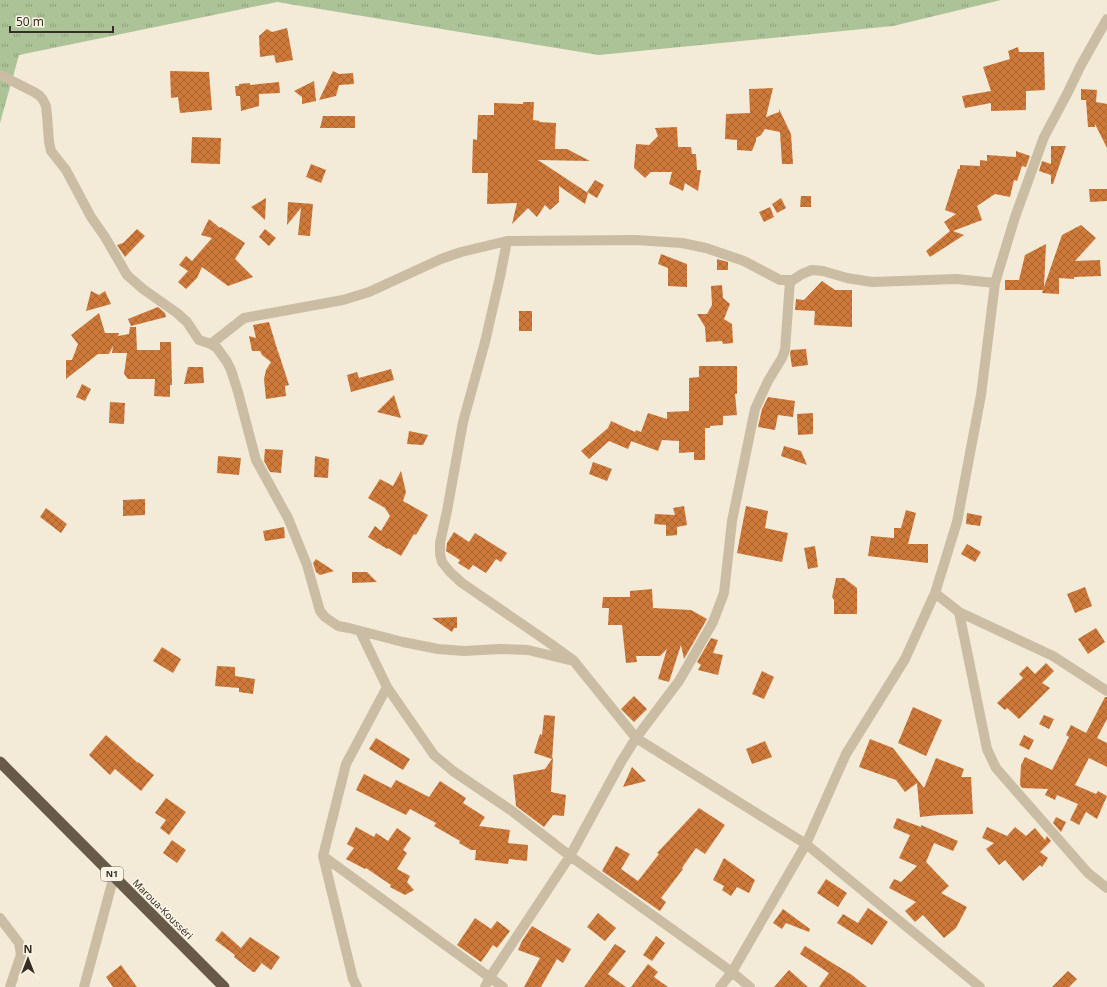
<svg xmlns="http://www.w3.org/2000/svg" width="1107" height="987" viewBox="0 0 1107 987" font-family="'Noto Sans',sans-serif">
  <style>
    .grass { fill: url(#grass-tufts) }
    .building { fill: url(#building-cross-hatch) }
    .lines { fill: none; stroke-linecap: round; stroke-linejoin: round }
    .minor { stroke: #cbbda3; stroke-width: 10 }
    .trunk { stroke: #685949; stroke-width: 11 }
    .labels { text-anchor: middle; stroke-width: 3.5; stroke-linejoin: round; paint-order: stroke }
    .shield { fill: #faf4e4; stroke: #71695f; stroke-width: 1 }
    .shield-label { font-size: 9px; font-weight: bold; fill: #362e26 }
    .street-label { font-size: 10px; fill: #362e26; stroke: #faf4e4 }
  </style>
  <defs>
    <pattern id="grass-tufts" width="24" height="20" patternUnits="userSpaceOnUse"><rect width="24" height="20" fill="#acc397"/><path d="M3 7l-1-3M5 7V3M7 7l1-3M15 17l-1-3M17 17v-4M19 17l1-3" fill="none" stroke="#8d9f7b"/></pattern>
    <pattern id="building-cross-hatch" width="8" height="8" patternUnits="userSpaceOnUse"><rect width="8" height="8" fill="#ce793a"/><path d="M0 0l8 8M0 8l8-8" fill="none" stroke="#a86431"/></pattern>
  </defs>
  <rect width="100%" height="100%" fill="#f3ebd8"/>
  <path class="grass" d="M0,0H1001L893,26L599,55L277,2L19,55L0,123Z"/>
  <path class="building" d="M287,28L293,60L276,63L274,55L260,57L259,36L267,29L272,32Z
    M1018,47L1019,52H1044L1045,90L1026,91V110L991,111V103L965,108L962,96L991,91L983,67L1010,59L1008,51Z
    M170,71L209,72L212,110L180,113L178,97L171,98Z
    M333,71L339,74L353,73L354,84L339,85L336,96L319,100Z
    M314,81L316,101L302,104V97L294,91Z
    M279,82L280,93L259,94V106L241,111L240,96H236L235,86H239V84L250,83V85Z
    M773,88L766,117L779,112V109L791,134L793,164H782L780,132L765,129L761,135L756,138V141L752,151L737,150V140L725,139L726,114L750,113L749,89Z
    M1081,89L1097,90L1096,102L1107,104V148L1095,124V127H1088L1086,100H1081Z
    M523,102H534L533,120L540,121L539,122L556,123L555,149H567L590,161L538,160L588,193L585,204L559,186V202L550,210L545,205L537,217L528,208L512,224L517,203L487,204L488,173H472L473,139L477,140L478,115H494V103L523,104Z
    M323,116H355V128H320Z
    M677,127L678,147H691L692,154H696L697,170H701L698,191L685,183L683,191L669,184L672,172H651L645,178L634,168L636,144L649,145L658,136L655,128Z
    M192,137L221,138L220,164L191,163Z
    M1051,146H1066L1053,184H1051V175L1039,171L1042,161L1051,164Z
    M1016,151L1030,156L1026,167L1022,166L1017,181L1014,180L1010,197L995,194L977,206L982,220L953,231L964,235L930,257L926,251L950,231L944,222L956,214L945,210L958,169H960V165L980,166V160L987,161V155L1016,157Z
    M311,164L326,170L321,183L306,177Z
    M595,180L604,185L597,198L587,192Z
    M1089,189H1107V201L1090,202Z
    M801,196H811V207H800Z
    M266,198L265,220L251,207Z
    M781,198L786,208L777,213L772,204Z
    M288,202L313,204L310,236L298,235L301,208L287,225Z
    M770,207L774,217L764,222L759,212Z
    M209,219L220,228L221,227L245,243L235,259L253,277L228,286L202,267L197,278L186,289L178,282L188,271L179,265L186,256L192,261L212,238L201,235Z
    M1081,225L1096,238L1075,261L1100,260L1101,276L1074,277V279L1059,278V294L1042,293L1043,290H1005V280H1019L1025,255L1046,244L1044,287L1062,235Z
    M137,229L145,236L125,257L117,245L123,243Z
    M265,229L276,238L269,246L259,237Z
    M661,254L687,264V287L668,286V268L658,264Z
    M717,259L728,262V270H717Z
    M822,281L835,290H852V327L814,325L815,311L795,310L796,299L804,300Z
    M722,285L723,298L730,304L724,319L732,324L733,343L723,344L722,341L706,342L705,327L697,314H707L712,305L711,286Z
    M91,291L99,295L105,291L111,304L86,311Z
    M158,307L165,313L166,317L131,326L128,319Z
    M519,311H532V331H519Z
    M99,313L105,333H119L118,336L129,334L130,327H136L137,350H160V342H171L172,385H170V397L154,396L155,379H128L124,374L127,353H112L113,346L109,354H98L66,379V360H72L78,344L71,335Z
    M269,322L278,352V351L289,385L285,386L286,396L266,399L264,379L266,370L271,362L262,355L260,351H252L249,336L256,338L253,325Z
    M806,349L808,365L792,367L790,354L791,350Z
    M699,366H737V394H735L737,415L723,416V425L710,426V428H705V460H694V452L679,453V441L662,440L658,451L631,441L636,430L641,432L648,413L667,419V412L689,411V378L699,377Z
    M188,367H203L204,383L184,384Z
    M391,369L394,380L351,392L347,375L357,372L359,378Z
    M82,384L91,389L85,401L76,397Z
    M394,395L401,418L377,412Z
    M768,397L795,401L793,417L778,415L775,430L758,427L762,409Z
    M110,402L125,403L124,424L109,423Z
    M813,413V434L798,435L797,414Z
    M611,421L635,432L628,449L609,441L589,459L581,451L608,428Z
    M409,431L428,435L423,445L407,444Z
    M784,446L801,451L807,465L781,456Z
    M265,449L283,450L281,473L270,472L264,461Z
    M218,456L241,458L239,475L217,473Z
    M315,456L329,459L328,478L314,477Z
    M593,462L612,469L607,481L589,474Z
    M401,471L406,492L403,501L428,515L416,535L414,534L401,556L388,548L387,549L368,537L375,526L381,531L390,516L385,508L368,498L380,479L393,486Z
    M145,499V515L123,516V500Z
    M684,506L687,525L677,527V535L666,536V525L654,524L655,514L675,515L673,508Z
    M746,506L768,511L765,528L788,533L782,562L737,553Z
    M46,508L67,524L61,533L40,517Z
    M906,510L916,513L908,544H928V563L868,556L871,536L894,538V528H901Z
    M967,513L982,516L980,526L966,524Z
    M284,527L285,538L265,541L263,531Z
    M454,532L469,542L475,533L507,553L501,562L496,559L486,573L473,565L469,570L458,563L460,560L446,551L447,543Z
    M967,544L981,552L975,562L961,554Z
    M815,546L818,567L808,569L804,548Z
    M316,559L334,571L320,575L316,572L313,563Z
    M352,572H367L377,582L352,583Z
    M836,578H844L857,588V614H834V600L832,597Z
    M1085,587L1092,606L1075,613L1067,594Z
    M652,589L653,608L691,610L707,619L684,659L681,645L669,682L658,679L667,649L660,656H636L637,662L626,663L622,625H608L609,608H602L603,597H630V591Z
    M457,617V628H454L452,632L432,618Z
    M1096,628L1105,642L1088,654L1078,639Z
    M711,638L718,640L713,653L723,655L718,675L698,670L701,665L697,662Z
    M162,647L181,659L173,673L153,661Z
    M1046,663L1054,671L1042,683L1050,688L1019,719L1007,708L1005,710L997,703L1023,678L1019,674L1027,666L1035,674Z
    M217,666L235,667V676L255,679L253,694L239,692V688L215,686Z
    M762,671L774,677L764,699L752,694Z
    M634,696L647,709L634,722L621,709Z
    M1105,697H1107V719L1097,738L1107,743V767L1089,758L1075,785L1096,794L1098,791L1107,796L1097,819L1086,812L1079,825L1070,820L1078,804L1057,795L1055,800L1045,795L1048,789L1022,788L1020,785L1021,765L1025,757L1052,770L1069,737L1066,735L1071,725L1086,733Z
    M913,707L942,720L926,756L898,743Z
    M544,715L555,716L552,759L553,757L551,792L566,795L564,816L553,815L544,827L516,806L513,775L545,769L552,759L534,753L540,734L542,735Z
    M1044,715L1054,719L1049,729L1039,724Z
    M106,735L138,763V762L154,775L141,791L115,769L110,775L89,755Z
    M1024,735L1034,740L1029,750L1019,745Z
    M376,738L410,759L403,770L369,749Z
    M870,739L893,748L924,788L936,758L964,769L961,777H971L973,814L939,815L920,817L917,783L905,792L896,780L859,767Z
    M765,741L772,757L752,764L746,749Z
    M632,767L646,781L623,787Z
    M364,774L391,788L396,780L429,797L440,781L466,798L463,803L485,817L479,826L510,830L508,843L528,845L527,861L509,859L508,864L475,860L476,850H471L459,843L460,841L434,826L436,823L410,809L406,815L356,790Z
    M166,798L186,812L169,835L160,828L166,820L155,813Z
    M699,808L725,825L705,854L696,848L684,865L682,868L683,869L661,898L666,902L660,911L602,871L616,846L630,854L621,869L638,881L659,854L657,853Z
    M1056,817L1066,822L1061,832L1053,823Z
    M897,818L921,827V825L958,841L953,851L934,843L926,862L949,886L941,893L967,907L956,928L944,938L923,915L915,922L905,911L916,902L889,888L894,879L901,882L917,866L899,858L910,835L893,828Z
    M356,827L374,837L376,833L388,841L397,828L411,838L403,850L407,853L397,869L410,876L407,882L414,890L405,895L390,887L391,885L366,868L365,869L346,859L354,848L347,844Z
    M987,827L1007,836L1015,827L1026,836L1035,828L1045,840L1047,836L1051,841L1040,852L1048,858L1042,867L1040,865L1023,881L1005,860L999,865L986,849L994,843L982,838Z
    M172,840L186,850L177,863L163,853Z
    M724,858L755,880L749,893L737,887L731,896L722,890L724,886L713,880Z
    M826,879L847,893L838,907L817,893Z
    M868,908L888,922L872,945L837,923L843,914L858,923Z
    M783,909L810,929L809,932L786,923L782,929L773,923Z
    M598,913L616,928L605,941L587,927Z
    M475,918L491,929L497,921L510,931L497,948L493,945L481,962L457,945Z
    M532,926L571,949L563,963L557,959L541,987H524L540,958L518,950L522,941Z
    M222,931L241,948L250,937L280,957L271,970L260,962L261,964L255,972H253L234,957L235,955L215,940Z
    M656,936L665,943L652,961L643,955Z
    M615,944L626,951L608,974L626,987H584Z
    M805,946L852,975L867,987H819L829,973L800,954Z
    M648,964L658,972L654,977L668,987H631Z
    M121,965L137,987H113L106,977Z
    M789,970L808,987H774Z
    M1068,971L1077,979L1069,987H1052Z"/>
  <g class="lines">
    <path class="minor" d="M0,75L34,92L40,96L43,100L46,106L47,115L49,142L51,151L66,170L91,217L105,237L127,275L143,289L177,313L187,322L199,340L211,344L217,348L227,362L231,370L238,392L256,460L288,518L307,565L320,611L325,617L338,626L349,628L403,642L438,649L464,651L500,649L528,650L569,660
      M507,241L500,277L485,342L463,422L447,511L440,543V554L442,562L450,572L462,583L551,644L573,660L636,738L806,844L980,987
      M211,344L244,318L343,300L369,292L441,259L461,252L507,241L636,240L682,243L706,248L744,261L780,280H793L802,274L812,270L823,271L847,278L872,282L956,279L995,283
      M935,593L959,612L1053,656L1107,691
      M959,612L987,749L996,768L1088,873L1107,888
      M387,687L434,755L453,771L512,811L570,856L732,972L750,987
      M323,856L503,987
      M0,918L19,943L21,955L10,987
      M84,987L114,876
      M357,987L353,979L323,856L346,764L387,687L360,631
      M485,987L490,977L570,856L621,762L636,738L679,681L713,622L724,593L732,521L755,409L768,381L782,358L785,350L790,281
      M720,987L732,972L806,844L846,754L905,659L935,593L957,522L981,395L995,283L1015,217L1044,137L1067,94L1081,65L1107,19"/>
    <path class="trunk" d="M0,762L224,987"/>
  </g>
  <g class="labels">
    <rect class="shield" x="101" y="867" width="22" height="14" rx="3"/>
    <g class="shield-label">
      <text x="112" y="877">N1</text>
    </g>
    <g class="street-label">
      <text transform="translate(163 909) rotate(45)" y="4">Maroua-Kousséri</text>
    </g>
  </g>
  <g transform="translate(28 959)" stroke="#faf4e4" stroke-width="3" paint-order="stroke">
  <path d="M0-3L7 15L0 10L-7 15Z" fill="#362e26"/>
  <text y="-6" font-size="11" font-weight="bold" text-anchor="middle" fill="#362e26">N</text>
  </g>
  <path d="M10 26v6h103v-6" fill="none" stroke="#362e26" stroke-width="2"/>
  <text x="16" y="26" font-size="12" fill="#362e26" stroke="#faf4e4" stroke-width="3" paint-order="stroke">50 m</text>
</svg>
